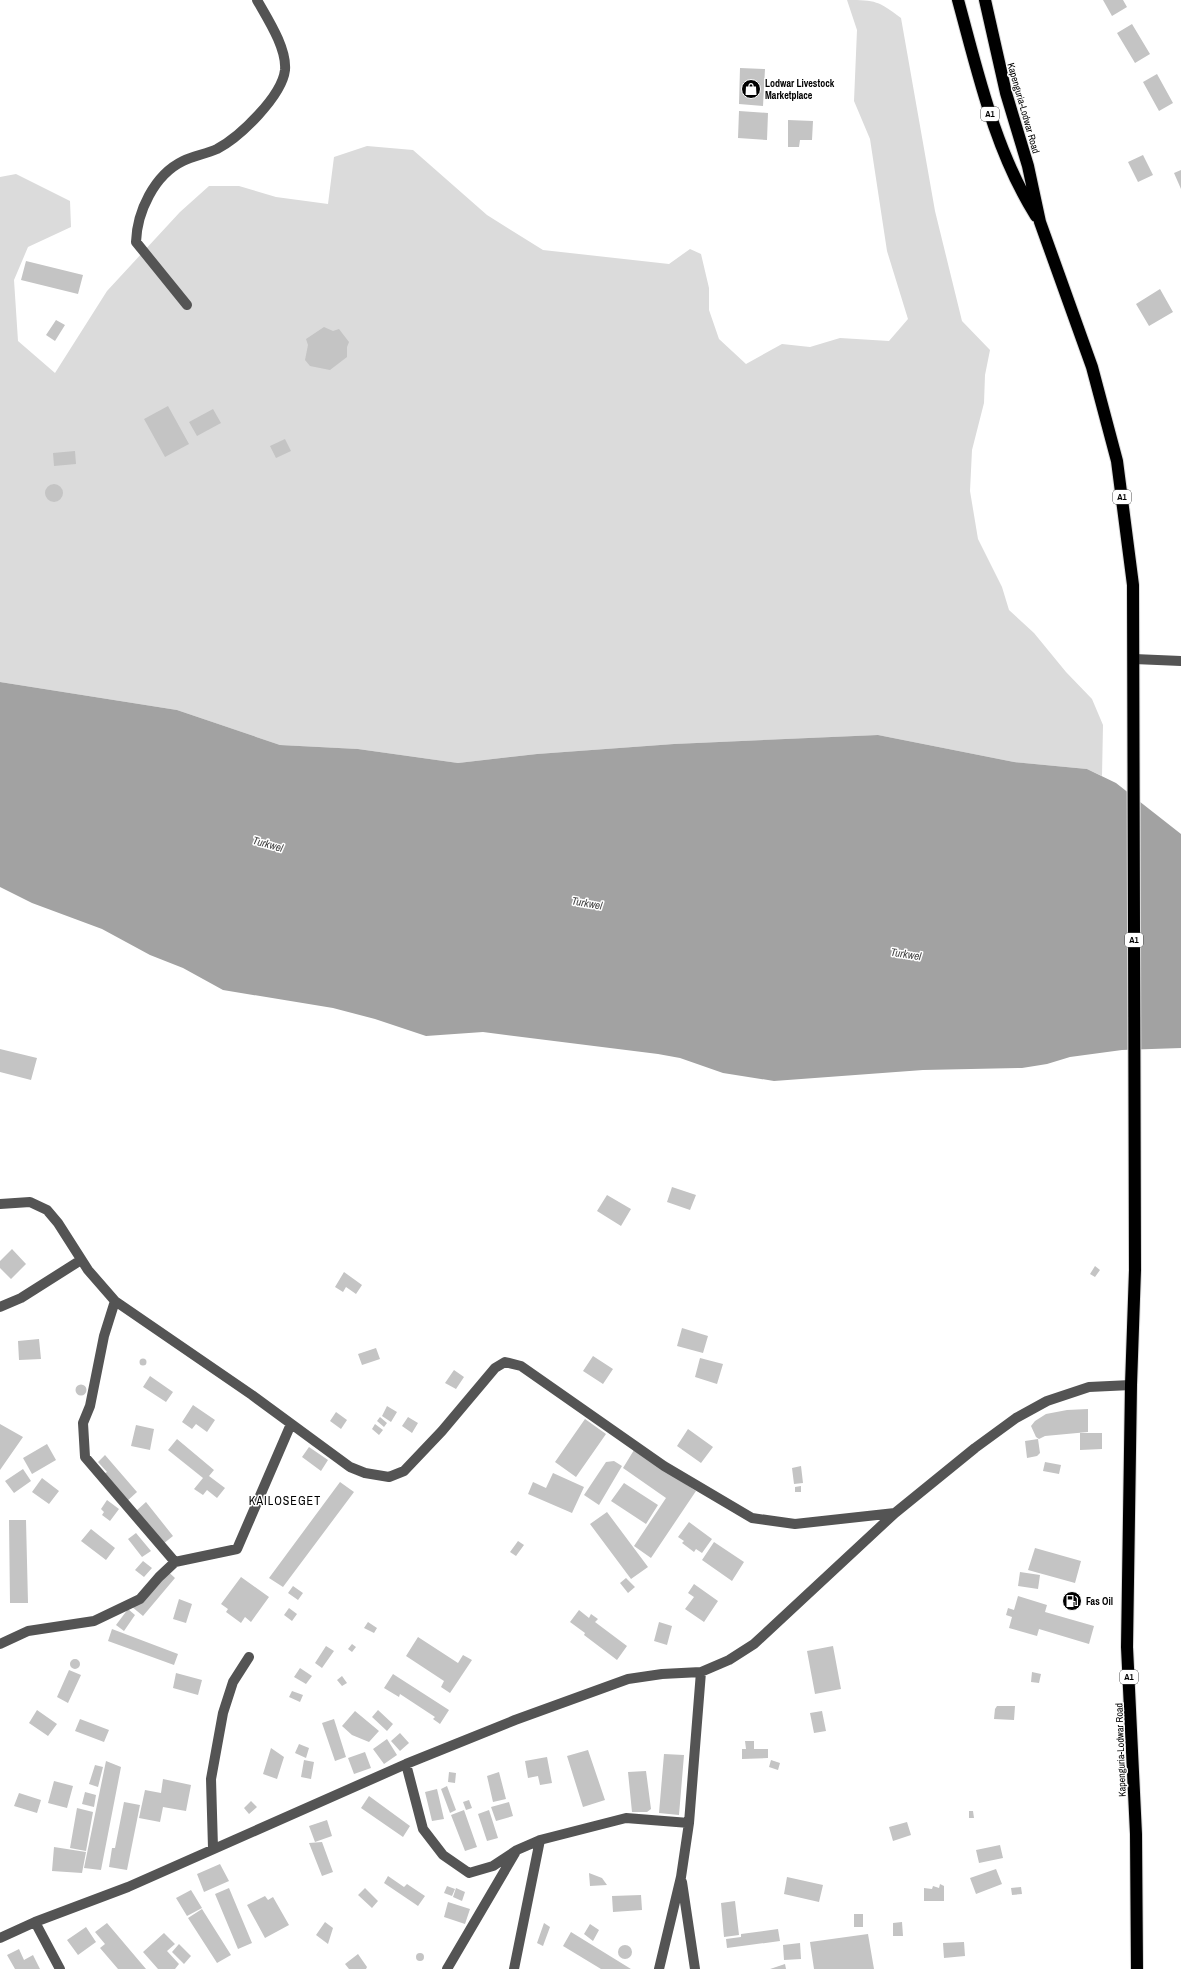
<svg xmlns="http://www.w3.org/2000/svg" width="1181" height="1969" viewBox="0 0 1181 1969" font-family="'Archivo Narrow',sans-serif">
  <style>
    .green { fill: #dbdbdb }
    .water { fill: #a2a2a2 }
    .building { fill: #c4c4c4 }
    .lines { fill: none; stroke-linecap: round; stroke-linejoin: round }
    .highway-casing { stroke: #dbdbdb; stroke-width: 14 }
    .minor { stroke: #545454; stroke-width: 10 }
    .highway { stroke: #000; stroke-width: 12 }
    .labels { text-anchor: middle; stroke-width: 3; stroke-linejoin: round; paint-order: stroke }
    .shield { fill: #fff; stroke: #4c4c4c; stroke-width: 1 }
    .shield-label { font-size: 9px; font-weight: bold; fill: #000 }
    .poi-label { font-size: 10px; font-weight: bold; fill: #000; stroke: #fff; text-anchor: start }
    .street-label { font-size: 10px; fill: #000; stroke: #fff }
    .water-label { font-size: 11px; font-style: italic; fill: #434343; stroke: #fff }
    .quarter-label { font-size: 12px; letter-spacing: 1px; fill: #000; stroke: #fff }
  </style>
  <rect width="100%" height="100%" fill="#fff"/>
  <path class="green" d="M847,0C876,0 878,1 901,18L935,211L962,321L990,350L985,375L984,403L972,450L970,491L978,539L1002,587L1009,610L1034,633L1066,672L1092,699L1103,725L1102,776L1087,769L1014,762L878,735L674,744L537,754L458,763L358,749L280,745L177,710L0,682V177L16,174L70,201L71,227L28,247L14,280L18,341L55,373L107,291L180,212L209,186H239L276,197L328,204L334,157L367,146L413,150L487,215L543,250L669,264L690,249L701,254L709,288V310L719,339L746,364L782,344L810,347L840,338L889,341L908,319L887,251L870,139L854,101L857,30Z"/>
  <path class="water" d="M0,682L177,710L280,745L358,749L458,763L537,754L674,744L878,735L1014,762L1087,769L1116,783L1181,834V1048L1122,1050L1070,1057L1047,1064L1022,1068L923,1070L774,1081L723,1073L680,1058L658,1054L483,1032L426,1036L375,1019L333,1008L223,990L183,968L150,955L102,929L32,903L0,887Z"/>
  <path class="building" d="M1103,0H1123L1127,7L1112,16Z
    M1132,24L1150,54L1135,63L1117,33Z
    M740,68L765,69L763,106L739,104Z
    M1157,74L1173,103L1159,111L1143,82Z
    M739,111L768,113L767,140L738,138Z
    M788,120L813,121L812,140H800L799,147H788Z
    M1143,155L1153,175L1138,182L1128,162Z
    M1181,170V189L1174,173Z
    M26,261L83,275L78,294L21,280Z
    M1160,289L1173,312L1149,326L1136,304Z
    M56,320L65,325L55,341L46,335Z
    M324,327L333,331L339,329L349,342L347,347V357L330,370L310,366L305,360L308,345L306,339Z
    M168,406L189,444L165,457L144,419Z
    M213,409L221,423L197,436L189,422Z
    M285,439L291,451L276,458L270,446Z
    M75,451L76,464L54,466L53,453Z
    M45 493a9 9 0 1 1 18 0a9 9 0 1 1-18 0Z
    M0,1049L37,1058L31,1080L0,1072Z
    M672,1187L696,1195L690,1210L667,1202Z
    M607,1195L631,1209L621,1226L597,1211Z
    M12,1249L26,1264L11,1279L0,1268V1261Z
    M1095,1266L1100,1270L1095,1277L1090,1274Z
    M344,1272L362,1285L356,1294L346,1287L343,1292L335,1287Z
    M682,1328L708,1336L703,1353L677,1346Z
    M39,1339L41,1359L19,1360L18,1341Z
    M376,1348L380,1359L362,1365L358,1354Z
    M593,1356L613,1369L603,1384L583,1371Z
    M700,1358L723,1364L717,1384L695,1377Z
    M139.5 1362a3.5 3.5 0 1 1 7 0a3.5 3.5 0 1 1-7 0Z
    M454,1370L464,1377L456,1389L445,1383Z
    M150,1376L173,1392L166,1402L143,1387Z
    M75.5 1390a5.5 5.5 0 1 1 11 0a5.5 5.5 0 1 1-11 0Z
    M193,1405L215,1420L207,1432L196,1424L192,1429L182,1422Z
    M387,1406L397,1412L391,1422L382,1416Z
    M1088,1409V1432L1045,1436L1039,1439L1036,1437L1031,1426L1035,1421L1046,1414L1067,1410Z
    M336,1412L347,1420L341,1429L330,1421Z
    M380,1417L387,1423L384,1427L377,1421Z
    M408,1417L418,1423L412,1433L402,1426Z
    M585,1419L606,1434L576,1477L555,1462Z
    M0,1424L23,1437L0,1470Z
    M375,1424L383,1430L379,1435L372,1429Z
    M136,1425L154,1429L150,1450L131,1446Z
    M688,1429L713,1447L701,1463L677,1446Z
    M1080,1433H1102V1449L1080,1450Z
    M177,1439L214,1470L209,1476L225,1488L217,1498L207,1490L203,1495L194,1489L203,1478L168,1450Z
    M1038,1439L1040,1453L1037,1456L1027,1458L1025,1441Z
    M47,1444L56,1460L32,1474L23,1458Z
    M309,1447L328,1460L321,1471L302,1457Z
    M634,1450L696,1491L651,1558L634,1546L666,1498L623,1468Z
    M105,1455L137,1492L126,1502L102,1475L107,1472L98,1462Z
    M614,1461L622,1466L599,1505L584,1495L606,1462Z
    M1045,1462L1061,1465L1059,1474L1043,1471Z
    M801,1466L803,1483L794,1484L792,1468Z
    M23,1469L31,1481L14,1493L5,1481Z
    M553,1473L584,1487L572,1513L528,1494L533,1482L546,1488Z
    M42,1478L59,1491L49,1504L32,1492Z
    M340,1482L354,1492L283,1587L269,1578Z
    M624,1483L658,1505L646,1524L611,1501Z
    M801,1486V1492H795V1487Z
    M107,1500L119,1509L110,1521L102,1515L104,1512L101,1509Z
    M146,1502L173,1536L163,1544L136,1511Z
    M607,1512L648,1567L631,1579L590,1524Z
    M9,1520H26L28,1603H10Z
    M689,1522L712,1539L702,1553L696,1549L694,1552L682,1543L684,1541L678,1537Z
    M91,1529L115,1548L106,1560L81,1541Z
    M136,1533L151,1551L142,1557L128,1539Z
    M518,1541L524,1545L516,1556L510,1552Z
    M714,1542L744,1562L732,1581L702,1560Z
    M1035,1548L1081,1561L1075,1583L1028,1570Z
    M143,1561L152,1568L144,1577L135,1570Z
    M163,1567L175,1578L143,1616L131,1606Z
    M1020,1572L1040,1575L1038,1589L1018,1586Z
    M241,1577L269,1597L251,1622L245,1617L241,1623L226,1612L228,1609L221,1604Z
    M626,1578L635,1587L628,1593L620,1583Z
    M694,1584L718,1601L704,1622L685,1609L694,1597L688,1593Z
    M293,1586L303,1593L298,1600L288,1593Z
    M1018,1596L1047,1605L1045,1612L1094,1626L1089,1644L1039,1629L1037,1636L1009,1628L1012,1617L1006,1615L1008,1608L1014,1610Z
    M179,1599L192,1604L186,1623L173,1619Z
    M289,1608L297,1614L292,1621L284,1615Z
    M128,1609L135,1615L124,1631L116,1625Z
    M579,1610L589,1618L591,1614L598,1619L595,1622L627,1646L617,1660L584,1635L585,1633L570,1622Z
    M368,1622L377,1628L374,1633L364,1628Z
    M659,1622L672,1626L667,1645L654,1641Z
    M112,1629L178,1654L174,1665L108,1641Z
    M418,1637L458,1663L463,1655L472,1660L450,1693L441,1687L444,1681L406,1656Z
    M352,1644L356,1647L352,1652L348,1649Z
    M326,1646L334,1651L322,1668L315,1663Z
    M833,1646L841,1689L815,1694L807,1651Z
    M70 1664a5 5 0 1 1 10 0a5 5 0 1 1-10 0Z
    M300,1668L312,1676L306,1684L294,1677Z
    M69,1670L81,1675L68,1703L57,1697Z
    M1032,1672L1041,1674L1039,1683L1031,1682Z
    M176,1673L202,1680L198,1695L173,1688Z
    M393,1674L449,1710L440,1724L433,1719L435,1717L400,1694L399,1697L384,1688Z
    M342,1676L347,1683L342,1686L337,1680Z
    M292,1691L303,1695L300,1702L289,1697Z
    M997,1706H1015L1014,1720L994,1719L995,1709Z
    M37,1710L57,1724L48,1736L29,1723Z
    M378,1710L393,1724L387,1731L372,1717Z
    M355,1711L379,1731L369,1742L352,1735L342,1726Z
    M822,1711L826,1731L814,1733L810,1713Z
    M80,1719L109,1730L104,1742L75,1731Z
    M334,1719L346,1757L335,1761L322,1723Z
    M400,1733L409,1743L400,1751L391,1741Z
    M387,1739L397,1755L384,1764L373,1749Z
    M745,1741H754V1749H768V1758L742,1759V1749H746Z
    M299,1744L309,1748L306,1758L295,1753Z
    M271,1748L284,1757L277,1779L263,1774Z
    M588,1750L605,1800L583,1807L567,1756Z
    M365,1752L371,1768L354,1774L348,1758Z
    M664,1754L684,1755L679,1815L659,1813Z
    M547,1757L552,1783L540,1785L538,1776L528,1778L525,1761Z
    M304,1760L314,1762L311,1779L301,1777Z
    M771,1760L780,1763L778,1770L769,1767Z
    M106,1761L121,1767L101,1870L84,1868Z
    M95,1765L103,1767L98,1787L89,1784Z
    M646,1771L651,1809L647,1812H632L628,1772Z
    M449,1772L456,1773L455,1783L448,1782Z
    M499,1772L506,1799L493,1802L487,1776Z
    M163,1779L191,1785L186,1811L163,1807L160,1822L139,1818L145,1790L161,1793Z
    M54,1781L73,1786L67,1808L48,1803Z
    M447,1786L456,1810L450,1813L441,1789Z
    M437,1789L444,1819L432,1821L425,1792Z
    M85,1792L96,1795L94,1807L82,1804Z
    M19,1793L41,1800L37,1813L14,1806Z
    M369,1796L410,1826L403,1837L361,1808Z
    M469,1800L472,1808L466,1810L463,1802Z
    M251,1801L257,1807L249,1814L244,1808Z
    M124,1802L140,1805L127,1870L109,1867L112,1848H115Z
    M509,1802L513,1816L496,1821L491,1807Z
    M77,1808L93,1812L86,1851L70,1848Z
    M464,1810L477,1847L465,1851L451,1815Z
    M489,1810L498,1838L487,1841L478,1814Z
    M969,1811H973L974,1818H969Z
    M327,1820L332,1836L315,1842L309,1826Z
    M907,1822L911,1835L893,1841L889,1827Z
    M322,1842L333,1872L322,1876L309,1843Z
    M1000,1845L1003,1858L979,1863L976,1850Z
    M54,1847L86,1852L82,1873L52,1871Z
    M220,1864L229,1881L204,1892L197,1874Z
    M996,1869L1002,1884L976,1894L970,1878Z
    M589,1873L602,1878L607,1885L590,1886Z
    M388,1876L404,1887L407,1884L425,1896L418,1906L384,1883Z
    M787,1877L823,1885L819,1902L784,1894Z
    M940,1884L944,1886V1901H924V1888L932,1889L933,1886L939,1888Z
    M447,1886L455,1889L452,1896L444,1893Z
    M1021,1887L1022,1894L1012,1895L1011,1888Z
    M229,1888L252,1943L238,1949L215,1894Z
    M365,1888L378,1901L372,1908L358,1895Z
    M456,1888L465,1892L462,1901L453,1897Z
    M191,1890L202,1908L187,1916L176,1898Z
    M641,1895L642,1910L613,1912L612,1896Z
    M265,1896L268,1900L273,1897L289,1925L265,1938L247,1905Z
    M735,1901L739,1935L724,1937L721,1903Z
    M448,1902L470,1909L465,1924L444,1917Z
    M202,1909L231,1955L217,1963L188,1918Z
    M854,1914H863V1927H854Z
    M325,1922L333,1928L328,1944L316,1935Z
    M902,1922L903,1936H893V1923Z
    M107,1923L146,1969H118L100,1948L105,1944L95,1932Z
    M544,1923L550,1927L543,1946L537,1943Z
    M590,1924L599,1930L593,1941L584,1934Z
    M86,1927L96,1942L78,1955L67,1940Z
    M778,1929L780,1941L727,1948L726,1939L741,1937V1934Z
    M571,1932L631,1969H601L563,1946Z
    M164,1933L175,1944L167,1951L179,1964L175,1969H158L143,1952Z
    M868,1934L874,1969H814L810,1942Z
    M964,1942L965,1956L944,1958L943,1943Z
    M800,1943L801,1959L784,1960L783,1945Z
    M179,1944L191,1956L184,1964L172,1952Z
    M618 1952a7 7 0 1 1 14 0a7 7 0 1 1-14 0Z
    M19,1949L24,1960L33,1955L40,1969H15L7,1955Z
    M416 1957a4 4 0 1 1 8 0a4 4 0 1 1-8 0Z
    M358,1954L367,1967L366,1969H349L345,1964Z
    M785,1964L786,1969H770Z"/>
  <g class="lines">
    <defs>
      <path id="highway" d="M958,0C978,73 995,151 1036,216
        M985,0L1006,93L1028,166L1040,222L1092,367L1117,461L1133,585L1135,1270L1131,1385L1127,1647L1136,1834L1137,1969"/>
    </defs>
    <use href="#highway" class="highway-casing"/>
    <path class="minor" d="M187,305L136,242C137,212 154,175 183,161C193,156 206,154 217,149C240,137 282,96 285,70C287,48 267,18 257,0
      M1134,659L1181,661
      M0,1204L30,1202L47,1210L58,1223L88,1270L115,1301L252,1395L350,1467L365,1473L389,1477L404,1471L442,1431L495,1368L505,1362L521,1366L664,1466L752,1518L795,1524L895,1513
      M115,1301L104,1336L90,1406L83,1423L85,1457L175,1562L237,1549L291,1424
      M0,1307L21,1298L81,1260
      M0,1644L28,1631L94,1621L140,1599L159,1577L175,1562
      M406,1764L423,1829L443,1855L469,1873L493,1866L517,1850L540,1840L626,1818L689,1823
      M213,1848L211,1779L223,1713L233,1682L249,1657
      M682,1882L695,1969
      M35,1922L60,1969
      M0,1938L35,1922L128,1887L406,1764L515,1720L628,1679L662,1674L701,1672L729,1660L754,1644L895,1513L975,1448L1016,1418L1047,1401L1089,1387L1131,1385
      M447,1969L515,1853
      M514,1969L540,1840
      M659,1969L681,1877L689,1823L701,1672"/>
    <use href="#highway" class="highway"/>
  </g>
  <defs>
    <symbol id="shop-disc" viewBox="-11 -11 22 22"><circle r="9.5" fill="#000" stroke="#fff"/><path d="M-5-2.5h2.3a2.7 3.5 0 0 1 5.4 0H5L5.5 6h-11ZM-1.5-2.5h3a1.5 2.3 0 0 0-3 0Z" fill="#fff"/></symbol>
    <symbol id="fuel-disc" viewBox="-11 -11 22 22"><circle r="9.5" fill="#000" stroke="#fff"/><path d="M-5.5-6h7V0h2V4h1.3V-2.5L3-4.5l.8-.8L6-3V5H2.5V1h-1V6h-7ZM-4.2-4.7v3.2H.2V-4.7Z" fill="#fff"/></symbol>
  </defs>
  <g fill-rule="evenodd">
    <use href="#shop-disc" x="740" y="78" width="22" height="22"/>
    <use href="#fuel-disc" x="1061" y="1590" width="22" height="22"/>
  </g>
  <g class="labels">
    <g class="shield">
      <rect x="981" y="107" width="18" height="14" rx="3"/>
      <rect x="1113" y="490" width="18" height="14" rx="3"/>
      <rect x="1125" y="933" width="18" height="14" rx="3"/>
      <rect x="1120" y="1670" width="18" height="14" rx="3"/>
    </g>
    <g class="shield-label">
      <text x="990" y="117">A1</text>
      <text x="1122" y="500">A1</text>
      <text x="1134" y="943">A1</text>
      <text x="1129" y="1680">A1</text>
    </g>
    <g class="poi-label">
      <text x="765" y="87">Lodwar Livestock<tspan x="765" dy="12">Marketplace</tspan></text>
      <text x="1086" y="1605">Fas Oil</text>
    </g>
    <g class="street-label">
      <text transform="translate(1024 108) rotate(74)" y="4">Kapenguria-Lodwar Road</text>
      <text transform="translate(1120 1750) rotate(-92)" y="4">Kapenguria-Lodwar Road</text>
    </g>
    <g class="water-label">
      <text transform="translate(268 844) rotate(16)" y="4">Turkwel</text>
      <text transform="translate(587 903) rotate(10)" y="4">Turkwel</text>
      <text transform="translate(906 954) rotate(9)" y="4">Turkwel</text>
    </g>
    <g class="quarter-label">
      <text x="285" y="1505">KAILOSEGET</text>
    </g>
  </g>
</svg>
